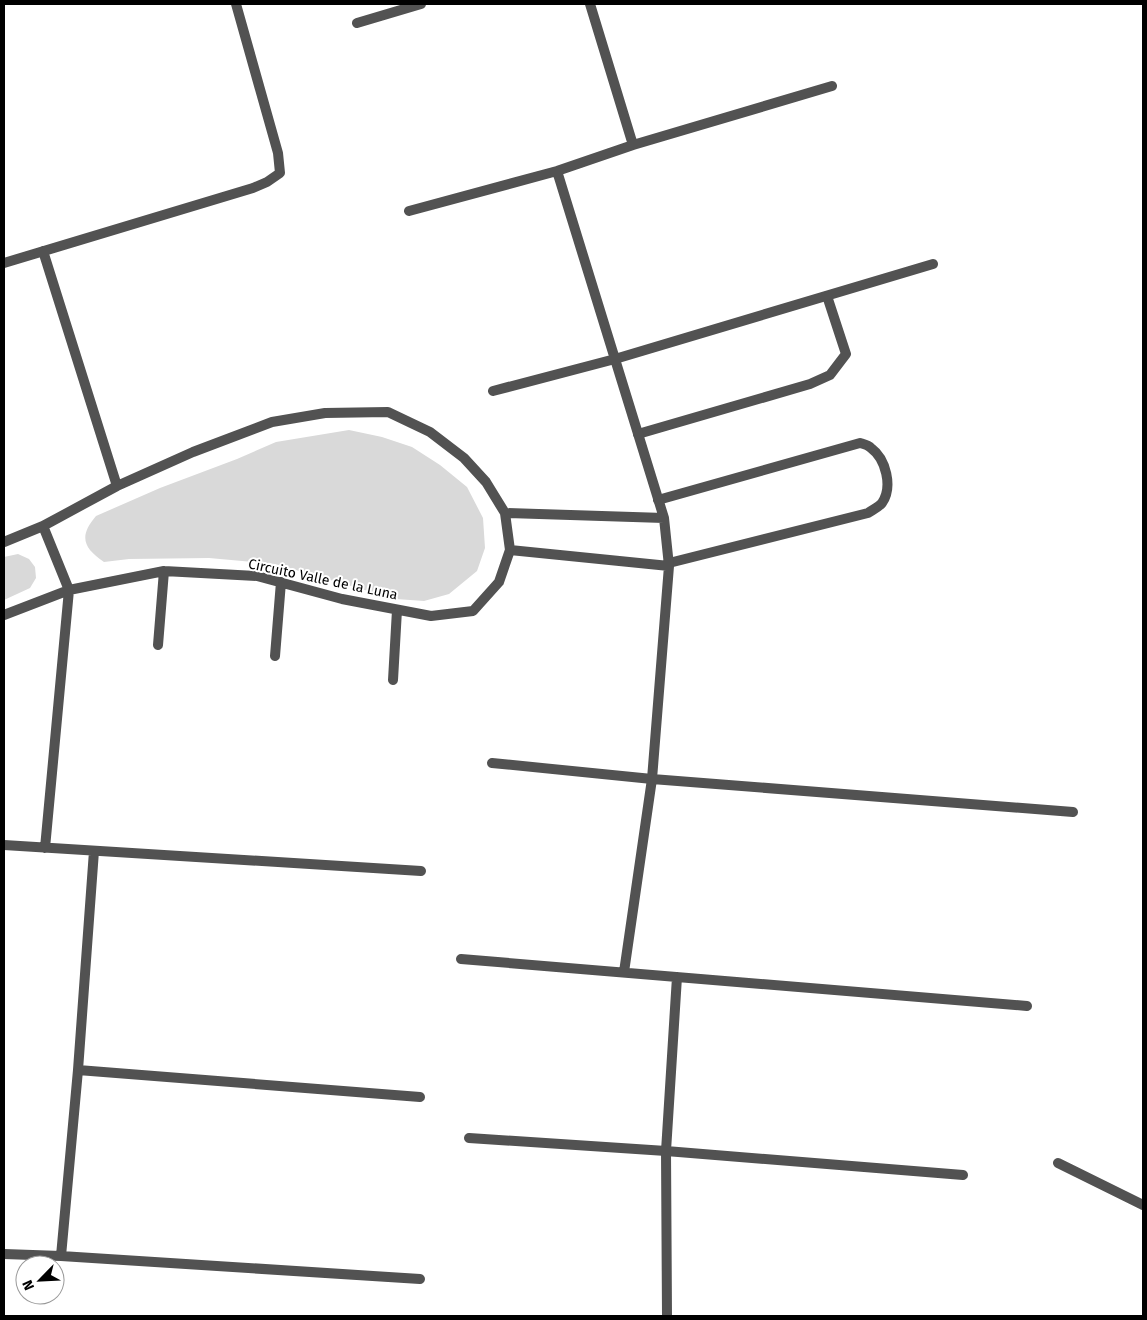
<svg xmlns="http://www.w3.org/2000/svg" width="1147" height="1320" viewBox="0 0 1147 1320" font-family="'Fira Sans',sans-serif">
  <style>
    .green { fill: #d9d9d9 }
    .lines { fill: none; stroke-linecap: round; stroke-linejoin: round }
    .lane { stroke: #525252; stroke-width: 10 }
    .street { stroke: #525252; stroke-width: 10 }
    .labels { text-anchor: middle; stroke-width: 4; stroke-linejoin: round; paint-order: stroke }
    .street-label { font-size: 14px; fill: #000; stroke: #fff }
  </style>
  <rect width="100%" height="100%" fill="#fff"/>
  <path class="green" d="M349,430L382,437L412,447L440,465L467,487L483,518L485,548L477,571L449,594L424,601L396,599L275,564L209,558L129,559L104,562C84,548 78,537 96,516L160,488L237,459L276,442Z
    M18,554L29,559L35,567L36,578L30,588L4,600V557Z"/>
  <g class="lines">
    <path class="lane" d="M638,434L810,384L830,375L846,354L827,296
      M658,500L860,443C863,444 868,445 871,448C886,459 893,487 882,503C879,507 872,510 868,513L669,563"/>
    <path class="street" d="M590,4L633,145
      M357,23L421,4
      M557,171L664,518L669,566L652,779L624,972
      M409,211L557,171L633,145L832,86
      M43,251L117,486
      M4,263L253,188L267,182L280,173L278,153L236,4
      M493,391L615,359L933,264
      M505,513L664,518
      M43,526L69,590L45,848
      M4,542L43,526L117,486L193,452L272,422L325,413L388,412L430,432L464,458L486,482L505,513L510,550L499,582L473,611L431,616L342,599L257,576L164,571L69,590L4,615
      M510,550L669,566
      M158,645L164,571
      M275,656L281,582
      M393,680L397,610
      M492,763L652,779L1073,812
      M4,845L421,871
      M461,959L1027,1006
      M78,1070L420,1097
      M469,1138L666,1151L963,1175
      M1058,1163L1143,1205
      M4,1254L61,1256L420,1279
      M61,1256L78,1070L94,851
      M667,1316L666,1151L677,977"/>
  </g>
  <g class="labels">
    <g class="street-label">
      <text transform="translate(323 579) rotate(12)" y="5">Circuito Valle de la Luna</text>
    </g>
  </g>
  <rect width="1147" height="1320" fill="none" stroke="#000000" stroke-width="10"/>
  <g transform="translate(40 1280) rotate(246)"><circle r="24" fill="#ffffff" stroke="#999999"/>
  <path d="M0-4L9 19L0 12L-9 19Z" fill="#000000"/>
  <text y="-8" font-size="14" font-weight="bold" text-anchor="middle" fill="#000000">N</text>
  </g>
</svg>
